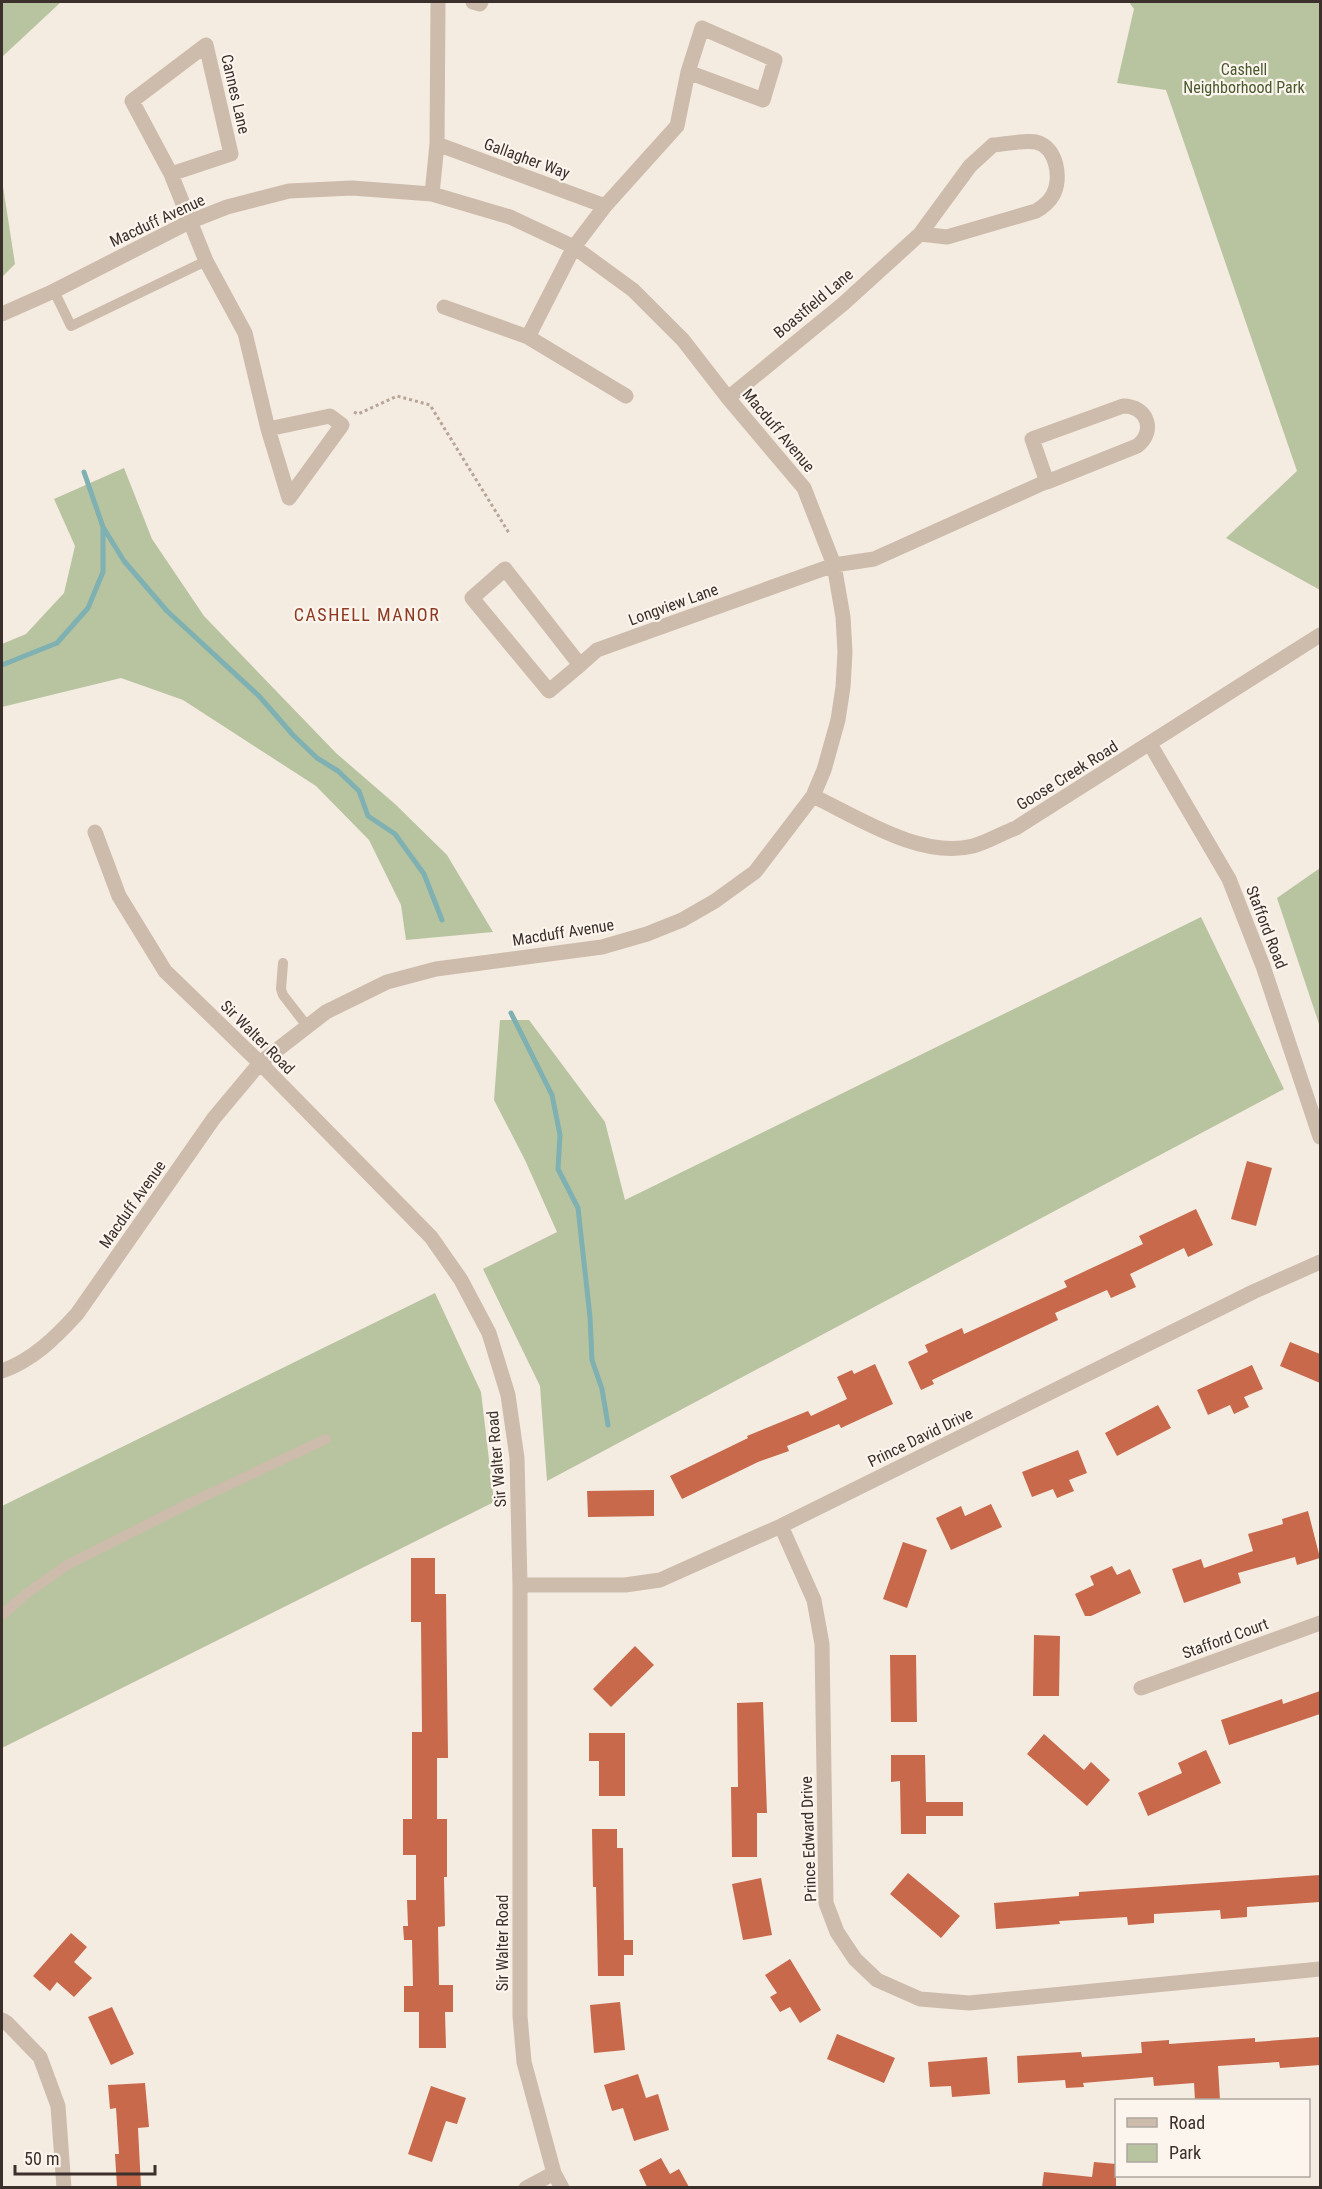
<svg xmlns="http://www.w3.org/2000/svg" width="1322" height="2189" viewBox="0 0 1322 2189" font-family="'Roboto Condensed',sans-serif">
  <style>
    .green { fill: #b8c4a0 }
    .lines { fill: none; stroke-linecap: round; stroke-linejoin: round }
    .stream { stroke: #7fb0b2; stroke-width: 5 }
    .building { fill: #c8694b }
    .path { stroke: #b9a596; stroke-width: 3; stroke-dasharray: 3 3; stroke-linecap: butt }
    .lane { stroke: #cdbbac; stroke-width: 10 }
    .street { stroke: #cdbbac; stroke-width: 15 }
    .labels { text-anchor: middle; stroke-width: 4.5; stroke-linejoin: round; paint-order: stroke }
    .park-label { font-size: 16px; fill: #4a5a2e; stroke: #fbf5ee }
    .street-label { font-size: 16px; fill: #3b302b; stroke: #fbf5ee }
    .neighbourhood-label { font-size: 18px; letter-spacing: 1.5px; fill: #8c3b22; stroke: #fbf5ee }
  </style>
  <rect width="100%" height="100%" fill="#f4ebe1"/>
  <path class="green" d="M2,2H61L2,57Z
    M1129,2H1320V590L1226,538L1297,471L1166,90L1117,83L1134,9Z
    M2,180L15,264L2,277Z
    M124,468L152,539L204,616L336,753L395,804L447,855L493,932L406,940L401,905L369,840L316,786L183,700L121,678L2,707V644L26,634L64,593L75,546L54,499Z
    M1320,868V1027L1277,898Z
    M1201,917L1284,1089L547,1481L540,1386L483,1269L557,1232L525,1160L494,1100L500,1020H529L605,1122L625,1200Z
    M435,1293L481,1392L494,1502L2,1748V1506Z"/>
  <g class="lines">
    <path class="stream" d="M84,472L103,527L124,561L167,611L259,696L293,735L317,758L338,771L359,791L368,816L395,834L424,874L442,920
      M2,665L57,643L88,608L103,572V527
      M511,1013L552,1095L560,1135L558,1169L578,1208L590,1317L592,1360L602,1389L608,1425"/>
  </g>
  <path class="building" d="M1247,1161L1272,1168L1256,1226L1231,1219Z
    M1196,1209L1213,1245L1188,1257L1184,1248L1130,1274L1136,1287L1111,1298L1107,1290L1055,1313L1058,1320L932,1380L934,1384L921,1390L908,1362L928,1352L925,1345L962,1328L964,1334L1067,1287L1064,1281L1143,1244L1139,1236Z
    M1290,1342L1320,1354V1383L1280,1366Z
    M875,1364L893,1404L841,1428L839,1424L787,1446L789,1451L758,1462L682,1499L670,1476L748,1438L747,1436L808,1411L811,1416L847,1399L837,1377L852,1370L854,1374Z
    M1252,1365L1263,1389L1244,1397L1249,1407L1234,1414L1230,1405L1208,1415L1197,1390Z
    M1158,1405L1171,1428L1117,1456L1105,1433Z
    M1078,1450L1087,1473L1069,1480L1074,1491L1057,1498L1053,1489L1032,1497L1022,1472Z
    M654,1490V1516L588,1517L587,1491Z
    M991,1504L1002,1527L951,1550L936,1518L961,1506L965,1516Z
    M1308,1511L1320,1558L1297,1565L1295,1557L1238,1573L1241,1583L1184,1603L1172,1569L1201,1559L1204,1568L1253,1551L1248,1534L1283,1524L1282,1519Z
    M903,1542L927,1550L907,1608L883,1599Z
    M411,1558H435V1594H446L448,1758H437V1819H447V1877H444L445,1926L438,1927L439,1985H453V2012H445L446,2048H419V2012H404V1986H413L412,1940H404L403,1926H408L407,1900H416V1855H403V1819H412V1732H422L421,1622H411Z
    M1112,1566L1117,1575L1130,1569L1141,1593L1091,1616H1085L1075,1594L1094,1585L1090,1576Z
    M1034,1635L1060,1636L1059,1696H1033Z
    M635,1646L654,1665L611,1707L593,1689Z
    M890,1655H916L917,1722H891Z
    M1320,1691V1714L1229,1745L1221,1720L1282,1699L1283,1704Z
    M763,1702L767,1813H757V1857H732L731,1787H738L737,1703Z
    M589,1733H625V1796H599V1761H589Z
    M1044,1734L1084,1770L1091,1762L1110,1780L1087,1806L1027,1754Z
    M1206,1750L1221,1783L1148,1816L1138,1793L1182,1773L1178,1763Z
    M891,1755H925L926,1802H963V1816H926V1834H901L900,1781L891,1782Z
    M592,1829H617V1848H623L624,1940H633V1955H624V1976H598L596,1887H593Z
    M908,1873L960,1916L941,1938L890,1894Z
    M1320,1875V1902L1247,1907V1917L1221,1919L1220,1910L1154,1914V1923L1128,1925L1127,1917L1059,1921L1060,1924L996,1929L994,1903L1079,1896V1892Z
    M761,1878L772,1935L743,1940L732,1884Z
    M71,1933L87,1947L74,1962L92,1978L74,1997L57,1982L50,1991L33,1976Z
    M790,1959L821,2010L800,2023L790,2007L780,2012L770,1997L777,1993L765,1975Z
    M620,2002L625,2050L594,2053L590,2005Z
    M112,2007L134,2054L111,2065L88,2017Z
    M837,2034L895,2058L884,2083L827,2059Z
    M1320,2037V2065L1280,2068L1279,2062L1218,2066L1220,2100H1195L1194,2083L1154,2086L1153,2077L1083,2083L1084,2087L1066,2088L1065,2080L1018,2083L1017,2056L1081,2052L1082,2057L1142,2053L1141,2042L1169,2040V2044L1255,2038V2042Z
    M987,2057L990,2094L952,2097L951,2086L930,2087L928,2062Z
    M638,2074L646,2098L658,2094L669,2130L634,2141L623,2108L612,2111L604,2085Z
    M145,2083L149,2127L138,2128L141,2187H117L115,2154H119L116,2108L110,2109L108,2085Z
    M431,2086L466,2098L457,2124L446,2121L432,2162L408,2154Z
    M661,2158L670,2174L679,2169L689,2187H647L639,2170Z
    M1094,2162L1116,2164V2187H1042L1044,2172L1092,2177Z"/>
  <g class="lines">
    <path class="path" d="M354,412L358,414L397,396L430,405L509,533"/>
    <path class="lane" d="M54,291L71,326L206,261
      M283,963L281,989L283,995L307,1026
      M2,1615L26,1594L67,1565L190,1503L326,1439"/>
    <path class="street" d="M473,2L480,4L481,2
      M206,45L231,154L171,174L132,101Z
      M437,144L605,206
      M171,174L206,261L245,333L268,429
      M432,194L437,144L438,2
      M444,307L528,337
      M2,314L54,291L189,222L227,207L289,191L352,188L432,194L510,217L574,247L633,290L683,340L728,398L804,488L834,565L843,617L845,652L843,687L838,720L824,770L813,796L755,872L715,901L682,920L647,934L602,947L436,969L387,982L326,1012L260,1063L214,1118L77,1314C55,1338 33,1360 2,1371
      M626,396L528,337L574,247L605,206L677,126L688,72L702,28L775,60L763,100L688,72
      M728,398L843,304L920,234L970,166L993,145C1005,144 1025,140 1036,142C1057,147 1062,179 1053,195C1049,202 1043,207 1036,211L947,237L920,234
      M330,416L342,425L289,498L268,429Z
      M580,665L549,691L472,598L505,569L580,665L597,650L834,565L874,559L1041,484L1047,482L1137,446C1156,432 1148,406 1123,406L1032,439L1047,482
      M1150,744L1229,879L1263,966L1320,1137
      M813,796C859,818 921,859 973,846C988,842 1002,833 1016,828L1320,635
      M95,832L119,896L165,971L260,1063L431,1237L461,1280L489,1333L508,1395L517,1458L520,1585V2016L524,2062L554,2173L562,2188
      M781,1526L814,1600L822,1644L826,1903L837,1932L855,1959L877,1980L920,1999L969,2003L1320,1969
      M520,1585H625L660,1580L781,1526L1255,1291L1320,1262
      M1141,1688L1320,1623
      M2,2020L7,2023L40,2057L58,2106L64,2188
      M526,2188L554,2173"/>
  </g>
  <g class="labels">
    <g class="park-label">
      <text x="1244" y="75">Cashell<tspan x="1244" dy="18">Neighborhood Park</tspan></text>
    </g>
    <g class="street-label">
      <text transform="translate(236 94) rotate(77)" y="6">Cannes Lane</text>
      <text transform="translate(527 158) rotate(20)" y="6">Gallagher Way</text>
      <text transform="translate(157 220) rotate(-25)" y="6">Macduff Avenue</text>
      <text transform="translate(813 303) rotate(-40)" y="6">Boastfield Lane</text>
      <text transform="translate(779 430) rotate(50)" y="6">Macduff Avenue</text>
      <text transform="translate(673 604) rotate(-20)" y="6">Longview Lane</text>
      <text transform="translate(1067 775) rotate(-32)" y="6">Goose Creek Road</text>
      <text transform="translate(1267 927) rotate(69)" y="6">Stafford Road</text>
      <text transform="translate(563 932) rotate(-9)" y="6">Macduff Avenue</text>
      <text transform="translate(258 1037) rotate(45)" y="6">Sir Walter Road</text>
      <text transform="translate(132 1204) rotate(-55)" y="6">Macduff Avenue</text>
      <text transform="translate(920 1437) rotate(-26)" y="6">Prince David Drive</text>
      <text transform="translate(496 1459) rotate(-95)" y="6">Sir Walter Road</text>
      <text transform="translate(1225 1638) rotate(-20)" y="6">Stafford Court</text>
      <text transform="translate(808 1839) rotate(-92)" y="6">Prince Edward Drive</text>
      <text transform="translate(502 1943) rotate(-90)" y="6">Sir Walter Road</text>
    </g>
    <g class="neighbourhood-label">
      <text x="367" y="621">CASHELL MANOR</text>
    </g>
  </g>
  <rect width="1322" height="2189" fill="none" stroke="#3b302b" stroke-width="6"/>
  <rect x="1115" y="2099" width="195" height="78" fill="#fbf5ee" stroke="#aea6a0" stroke-width="1.5"/>
  <rect x="1127" y="2118" width="30" height="9" fill="#cdbbac" stroke="#aea6a0" stroke-width="1.5"/>
  <text x="1169" y="2129" font-size="18" fill="#3b302b">Road</text>
  <rect x="1127" y="2144" width="30" height="18" fill="#b8c4a0" stroke="#aea6a0" stroke-width="1.5"/>
  <text x="1169" y="2159" font-size="18" fill="#3b302b">Park</text>
  <path d="M15 2165v9h140v-9" fill="none" stroke="#3b302b" stroke-width="3"/>
  <text x="24" y="2165" font-size="18" fill="#3b302b" stroke="#fbf5ee" stroke-width="4.5" paint-order="stroke">50 m</text>
</svg>
